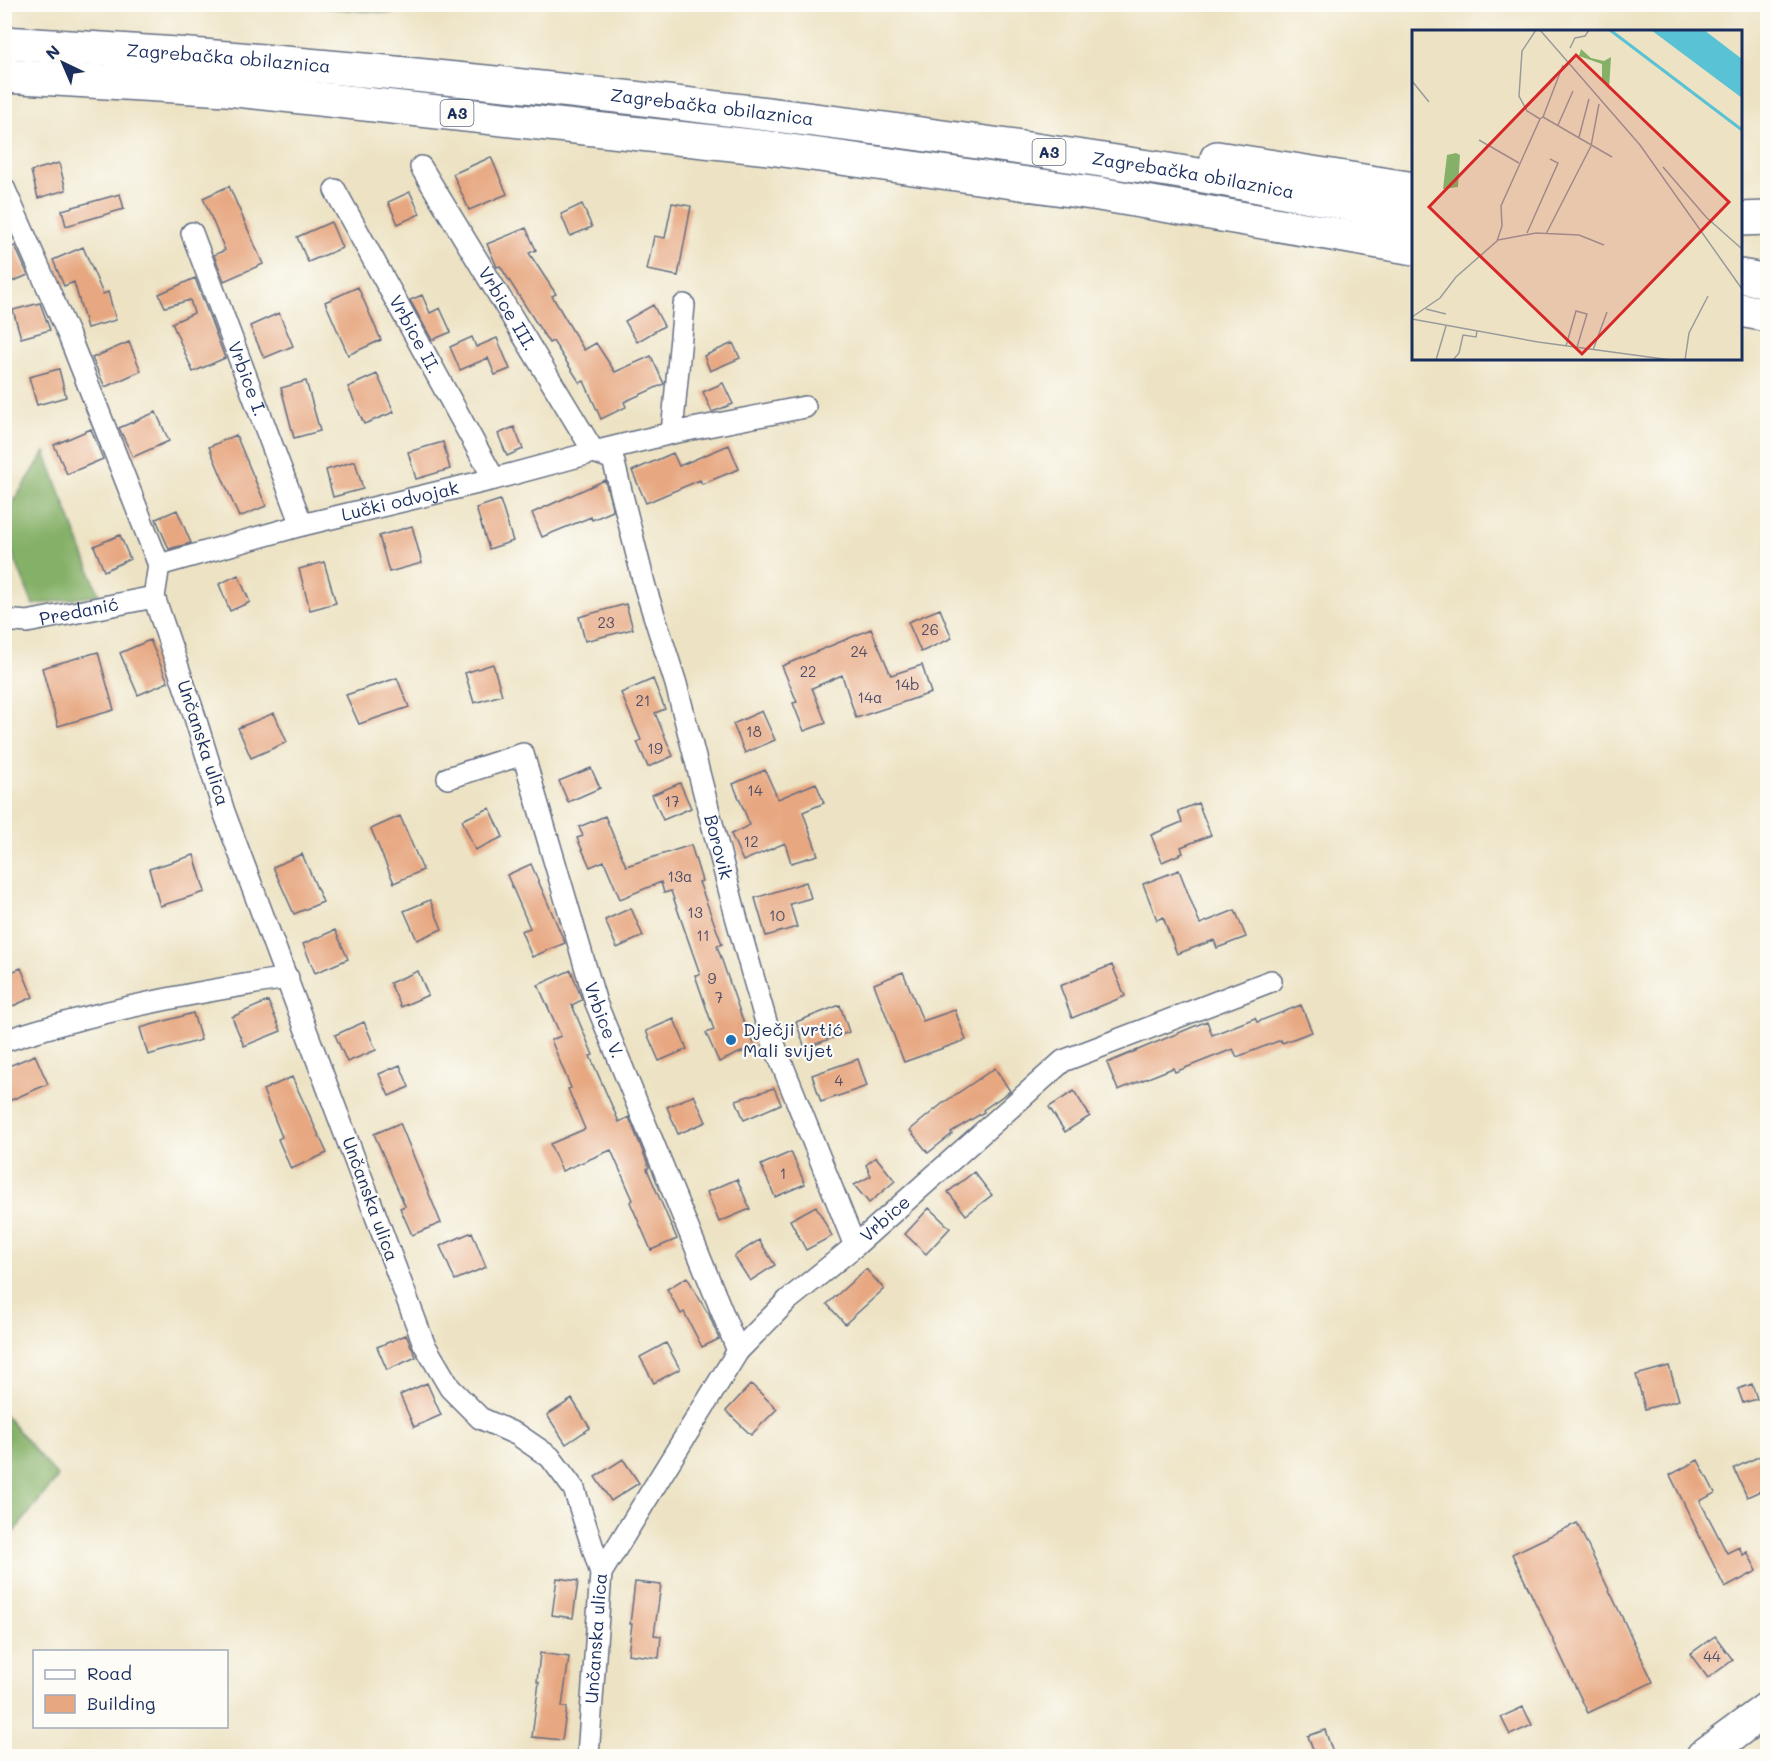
<svg xmlns="http://www.w3.org/2000/svg" width="1772" height="1761" viewBox="0 0 1772 1761" font-family="Mali,sans-serif">
  <style>
    .forest { fill: #85b068; stroke: #507063; stroke-width: 1.5 }
    .building { fill: #e7a781 }
    .lines { fill: none; stroke-linecap: round; stroke-linejoin: round }
    .minor-casing { stroke: #646e82; stroke-width: 24 }
    .primary-casing { stroke: #646e82; stroke-width: 36 }
    .motorway-casing { stroke: #646e82; stroke-width: 36 }
    .minor { stroke: #fff; stroke-width: 21 }
    .primary { stroke: #fff; stroke-width: 33 }
    .motorway { stroke: #fff; stroke-width: 33 }
    .poi-dot { fill: #1f6fb2; stroke: #fdfcf7; stroke-width: 2 }
    .labels { text-anchor: middle; stroke-width: 4.5; stroke-linejoin: round; paint-order: stroke }
    .number-label { font-size: 15px; fill: #4e4d67 }
    .shield { fill: #fdfcf7; stroke: #5f6c8c; stroke-width: 1.5 }
    .shield-label { font-size: 16px; font-weight: bold; fill: #1b2f5e }
    .street-label { font-size: 18px; fill: #1b2f5e; stroke: #fdfcf7 }
    .poi-label { font-size: 18px; fill: #1b2f5e; stroke: #fdfcf7; text-anchor: start }
    .inset-river { fill: none; stroke: #59c2d4; stroke-width: 3 }
    .inset-road { fill: none; stroke: #999b9b; stroke-width: 1.5 }
    .view { fill: #d62828; fill-opacity: 0.15; stroke: #d62828; stroke-width: 3 }
    .inset-edge { fill: none; stroke: #1b2f5e; stroke-width: 3 }
  </style>
  <rect width="100%" height="100%" fill="#fdfcf7"/>
  <filter id="ink" filterUnits="userSpaceOnUse"><feTurbulence type="fractalNoise" baseFrequency=".0167" numOctaves="2"/><feDisplacementMap in="SourceGraphic" scale="12" xChannelSelector="R" yChannelSelector="G"/><feConvolveMatrix kernelMatrix="1 2 1 2 8 2 1 2 1" color-interpolation-filters="sRGB"/></filter>
  <filter id="wash" filterUnits="userSpaceOnUse"><feTurbulence type="fractalNoise" baseFrequency=".008" numOctaves="4" result="noise"/><feDisplacementMap in="SourceGraphic" scale="24" xChannelSelector="R" yChannelSelector="G"/><feGaussianBlur stdDeviation="1.35" result="paint"/><feColorMatrix in="noise" values="0 0 0 0 0 0 0 0 0 0 0 0 0 0 0 0 0 1.4 0 .05"/><feComposite in="paint" operator="in"/></filter>
  <g filter="url(#wash)">
    <rect width="100%" height="100%" fill="#ede3c4"/>
    <path class="forest" d="M302,5H384L391,13L303,6Z
      M45,452L99,595L33,605L5,534V515Z
      M4,1414L58,1477L5,1543H4Z"/>
    <g id="blocks">
      <path class="building" d="M491,157L507,194L469,210L453,174Z
        M59,163L66,190L38,198L31,171Z
        M229,186L263,264L224,281L214,255L225,250L203,198Z
        M410,192L420,214L398,224L388,202Z
        M120,194L124,209L66,226L62,210Z
        M672,203L691,206L678,276L647,270L654,236L665,238Z
        M582,204L592,227L570,236L561,214Z
        M331,222L342,248L308,262L297,237Z
        M526,228L536,250L529,253L556,294L552,296L584,350L596,343L615,372L651,356L664,384L624,402L626,407L601,419L584,381L580,383L553,341L549,343L500,266L497,267L487,244Z
        M15,246L28,275L4,285V250Z
        M83,247L103,294L108,292L116,320L87,328L74,282L64,286L53,260Z
        M195,278L225,358L193,372L172,323L194,313L190,300L165,307L159,294Z
        M358,287L381,340L348,355L325,302Z
        M422,295L430,313L440,308L451,332L432,340L410,300Z
        M40,303L50,330L21,338L13,310Z
        M653,305L664,326L637,342L625,321Z
        M279,313L293,346L264,358L250,326Z
        M472,337L476,347L497,338L510,369L495,375L488,358L460,370L450,347Z
        M129,342L141,371L105,387L92,358Z
        M733,343L740,358L710,371L704,356Z
        M59,369L66,397L37,405L29,377Z
        M377,374L394,412L364,424L348,387Z
        M306,381L320,431L294,438L281,388Z
        M723,383L733,404L712,412L703,392Z
        M156,412L169,441L133,457L119,428Z
        M514,427L523,449L507,456L498,434Z
        M91,429L103,459L67,474L54,445Z
        M236,435L266,506L239,517L209,447Z
        M443,442L450,469L416,479L408,452Z
        M729,445L739,469L702,484L700,480L646,503L632,471L673,453L679,466Z
        M355,461L363,489L333,497L326,470Z
        M605,480L613,511L592,520L591,517L542,537L532,513Z
        M500,500L513,541L489,549L476,508Z
        M177,510L191,543L169,549L156,519Z
        M412,526L422,563L389,572L379,536Z
        M120,535L130,559L104,571L94,546Z
        M324,562L336,603L310,610L299,569Z
        M238,575L250,602L230,611L219,584Z
        M626,604L633,629L585,641L579,617Z
        M940,609L952,638L921,652L908,622Z
        M871,629L891,675L922,665L931,693L856,718L842,675L812,688L826,723L804,731L793,703L797,702L782,666Z
        M150,640L168,682L138,695L120,653Z
        M98,652L114,710L58,726L42,668Z
        M493,664L502,695L474,703L465,673Z
        M397,678L409,707L359,724L346,695Z
        M653,679L665,709L655,713L673,756L648,767L637,742L641,740L621,693Z
        M762,711L775,740L745,753L733,724Z
        M274,713L287,742L251,758L238,728Z
        M591,768L600,788L568,802L559,781Z
        M765,770L778,799L816,783L824,803L803,812L818,855L791,863L785,843L743,861L731,834L750,825L733,784Z
        M680,783L691,808L663,820L652,795Z
        M1198,803L1211,835L1181,847L1183,853L1162,862L1151,835L1182,822L1178,811Z
        M490,808L503,837L475,850L462,820Z
        M400,816L423,870L394,883L371,829Z
        M605,816L626,866L691,845L702,881L699,882L722,944L717,946L742,1018L755,1046L719,1062L706,1033L714,1030L695,975L700,974L671,891L664,893L661,882L620,899L604,861L590,867L577,838L583,836L579,827Z
        M302,854L323,902L294,914L273,867Z
        M194,855L205,892L160,906L149,869Z
        M531,864L565,943L532,957L521,931L530,928L507,875Z
        M1179,870L1200,924L1235,910L1246,937L1217,948L1214,940L1177,954L1163,917L1157,920L1143,884Z
        M806,882L811,898L790,904L797,927L766,936L755,898Z
        M430,900L442,929L417,940L404,911Z
        M631,908L643,936L617,948L605,920Z
        M335,930L348,959L315,973L303,944Z
        M1112,965L1125,996L1072,1018L1060,986Z
        M21,968L33,997L4,1010V975Z
        M571,970L582,1000L572,1005L593,1055L590,1056L619,1122L629,1117L649,1167L647,1169L677,1239L651,1250L630,1202L633,1200L611,1150L562,1171L550,1144L585,1129L568,1089L571,1088L551,1040L561,1036L538,985Z
        M418,971L428,995L401,1007L390,983Z
        M903,972L923,1021L955,1010L966,1040L904,1062L874,984Z
        M268,1001L281,1031L244,1046L232,1017Z
        M840,1005L849,1032L805,1048L796,1022Z
        M1301,1005L1312,1032L1282,1043L1281,1040L1237,1057L1233,1049L1175,1072L1173,1068L1118,1090L1107,1063L1207,1021L1212,1035L1255,1018L1257,1022Z
        M193,1013L201,1040L148,1055L140,1028Z
        M674,1019L687,1049L659,1061L646,1031Z
        M364,1022L376,1050L347,1062L335,1035Z
        M35,1055L48,1084L4,1103V1068Z
        M858,1059L867,1086L821,1102L812,1075Z
        M400,1065L409,1087L389,1096L379,1074Z
        M995,1068L1010,1091L983,1110L984,1112L951,1132L952,1134L928,1153L910,1130L943,1103Z
        M292,1077L327,1153L291,1169L278,1139L282,1137L263,1090Z
        M774,1088L781,1104L744,1120L736,1100Z
        M1074,1091L1090,1116L1065,1132L1049,1107Z
        M694,1095L706,1122L678,1134L667,1107Z
        M400,1123L441,1223L412,1235L400,1208L405,1206L374,1134Z
        M791,1152L805,1184L775,1197L761,1165Z
        M876,1157L895,1181L869,1203L854,1185L871,1176L866,1165Z
        M974,1172L992,1195L966,1215L948,1192Z
        M737,1179L750,1209L719,1222L707,1192Z
        M816,1206L832,1236L806,1250L790,1220Z
        M929,1208L950,1228L926,1254L905,1234Z
        M472,1232L486,1267L455,1280L440,1246Z
        M759,1240L775,1265L750,1281L734,1256Z
        M866,1269L884,1289L845,1324L827,1304Z
        M687,1277L707,1312H708L719,1339L702,1347L684,1312L681,1314L667,1289Z
        M406,1335L416,1357L387,1370L377,1347Z
        M666,1343L680,1369L654,1383L640,1357Z
        M1669,1366L1679,1400L1645,1409L1636,1375Z
        M427,1383L441,1415L414,1427L400,1395Z
        M751,1384L777,1409L751,1435L726,1411Z
        M1752,1384L1757,1399L1743,1403L1738,1389Z
        M572,1399L590,1428L566,1444L547,1415Z
        M1767,1453V1488L1747,1497L1734,1468Z
        M623,1459L639,1483L611,1501L595,1477Z
        M1698,1460L1715,1493L1700,1501L1727,1553L1739,1547L1743,1555L1747,1552L1757,1571L1725,1588L1670,1475Z
        M1577,1523L1653,1682L1588,1713L1512,1554Z
        M557,1578L578,1581L573,1618L552,1615Z
        M635,1582L661,1585L654,1635L661,1636L659,1658L628,1654L632,1624H630Z
        M1715,1636L1733,1660L1708,1678L1690,1654Z
        M540,1653L569,1657L562,1707H567L562,1740L532,1737L539,1682H537Z
        M1523,1707L1532,1725L1510,1735L1501,1717Z
        M1325,1730L1334,1756H1315L1308,1736Z"/>
    </g>
  </g>
  <g filter="url(#ink)">
    <use href="#blocks" fill-opacity="0" stroke="#646e82" stroke-width="1.5"/>
    <g class="lines">
      <defs>
        <g id="minor">
          <path id="s1" d="M421,167L594,452L613,459L645,587L676,684L737,920L768,1029L855,1246"/>
          <path d="M4,188L69,336L159,565"/>
          <path id="s2" d="M335,190L494,479"/>
          <path id="s3" d="M192,233L302,525"/>
          <path d="M672,433L684,305"/>
          <path id="s4" d="M4,620L27,622L154,597"/>
          <path id="s5" d="M448,778L523,754L596,1003L738,1351"/>
          <path d="M4,1041C96,1011 193,992 288,978"/>
          <path id="s6" d="M601,1573L738,1351L788,1300L855,1246L1063,1061L1271,981"/>
          <path id="s7" d="M588,1756L601,1573L574,1489L550,1457L518,1435L480,1418L450,1388L424,1344L224,812L193,711L154,597L159,565L302,525L494,479L594,452L672,433L805,407"/>
        </g>
        <path id="primary" d="M1703,1756L1768,1708"/>
        <g id="motorway">
          <path id="s8" d="M4,43C83,48 161,52 240,59C550,85 860,122 1168,170C1250,183 1332,201 1414,216"/>
          <path d="M4,76L227,89L769,148L1099,194L1414,248"/>
          <path d="M1217,158L1414,189"/>
          <path d="M1740,219L1768,218"/>
          <path d="M1740,276L1768,281"/>
          <path d="M1740,310L1768,315"/>
        </g>
      </defs>
      <use href="#minor" class="minor-casing"/>
      <use href="#primary" class="primary-casing"/>
      <use href="#motorway" class="motorway-casing"/>
      <use href="#minor" class="minor"/>
      <use href="#primary" class="primary"/>
      <use href="#motorway" class="motorway"/>
    </g>
  </g>
  <circle class="poi-dot" cx="731" cy="1040" r="6"/>
  <g class="labels">
    <g class="number-label">
      <text x="606" y="628">23</text>
      <text x="930" y="635">26</text>
      <text x="859" y="657">24</text>
      <text x="808" y="677">22</text>
      <text x="907" y="690">14b</text>
      <text x="870" y="703">14a</text>
      <text x="643" y="706">21</text>
      <text x="754" y="737">18</text>
      <text x="655" y="754">19</text>
      <text x="755" y="796">14</text>
      <text x="672" y="807">17</text>
      <text x="751" y="847">12</text>
      <text x="680" y="882">13a</text>
      <text x="695" y="918">13</text>
      <text x="777" y="921">10</text>
      <text x="703" y="941">11</text>
      <text x="712" y="984">9</text>
      <text x="719" y="1003">7</text>
      <text x="839" y="1086">4</text>
      <text x="783" y="1179">1</text>
      <text x="1712" y="1662">44</text>
    </g>
    <g class="shield">
      <rect x="440.5" y="100" width="33" height="26" rx="4.5"/>
      <rect x="1032.5" y="139" width="33" height="26" rx="4.5"/>
    </g>
    <g class="shield-label">
      <text x="457" y="119">A3</text>
      <text x="1049" y="158">A3</text>
    </g>
    <g class="street-label">
      <text dy="6" stroke="none"><textPath href="#s8" startOffset="225">Zagrebačka obilaznica</textPath></text>
      <text dy="6" stroke="none"><textPath href="#s8" startOffset="711">Zagrebačka obilaznica</textPath></text>
      <text dy="6" stroke="none"><textPath href="#s8" startOffset="1197">Zagrebačka obilaznica</textPath></text>
      <text dy="6" stroke="none"><textPath href="#s1" startOffset="166">Vrbice III.</textPath></text>
      <text dy="6" stroke="none"><textPath href="#s2" startOffset="165">Vrbice II.</textPath></text>
      <text dy="6" stroke="none"><textPath href="#s3" startOffset="156">Vrbice I.</textPath></text>
      <text dy="6" stroke="none"><textPath href="#s7" startOffset="1562">Lučki odvojak</textPath></text>
      <text dy="6" stroke="none"><textPath href="#s4" startOffset="76">Predanić</textPath></text>
      <text transform="translate(203 743) rotate(72)" y="6">Unčanska ulica</text>
      <text dy="6" stroke="none"><textPath href="#s1" startOffset="756">Borovik</textPath></text>
      <text dy="6" stroke="none"><textPath href="#s5" startOffset="357">Vrbice V.</textPath></text>
      <text transform="translate(370 1199) rotate(70)" y="6">Unčanska ulica</text>
      <text dy="6" stroke="none"><textPath href="#s6" startOffset="459">Vrbice</textPath></text>
      <text dy="6" stroke="none"><textPath href="#s7" startOffset="118">Unčanska ulica</textPath></text>
    </g>
    <g class="poi-label">
      <text x="743" y="1036">Dječji vrtić<tspan x="743" dy="21">Mali svijet</tspan></text>
    </g>
  </g>
  <g transform="translate(1412 30)">
    <rect width="330" height="330" fill="#ede3c4"/>
    <path d="M169,19L179,28L192,31L199,27L197,59L190,51V34L167,26ZM44,123L48,125L46,157L31,159L35,125Z" fill="#85b068"/>
    <path d="M239,0H292L330,29V68Z" fill="#59c2d4"/>
    <path class="inset-river" d="M198,0L330,100"/>
    <path class="inset-road" d="M124,0L110,21L107,66L115,81L128,89M128,0L228,115L330,259M158,18L163,8L173,6L177,0M0,51L17,72M131,87L151,35M128,89L131,87L200,127M146,95L161,61M167,107L177,69M67,110L107,133M251,137L294,187L330,219M115,203L146,133L138,129M134,204L179,116L187,74M86,210L124,203L167,205L192,215M14,279L34,284M0,287L28,268L44,247L85,211L90,196L89,176L128,89M0,289L126,312L259,330M154,316L164,281L175,284L165,317M181,320L195,282M24,330L34,296M41,330L47,323L51,305L64,307L65,301M273,330L277,303L296,266"/>
    <path class="view" d="M164,25L317,172L170,324L17,177Z"/>
    <rect width="330" height="330" class="inset-edge"/>
  </g>
  <rect width="1772" height="1761" fill="none" stroke="#fdfcf7" stroke-width="24"/>
  <rect x="33" y="1650" width="195" height="78" fill="#fdfcf7" stroke="#a3aaba" stroke-width="1.5"/>
  <rect x="45" y="1670" width="30" height="9" fill="#ffffff" stroke="#a3aaba" stroke-width="1.5"/>
  <text x="87" y="1680" font-size="18" fill="#1b2f5e">Road</text>
  <rect x="45" y="1695" width="30" height="18" fill="#e7a781" stroke="#a3aaba" stroke-width="1.5"/>
  <text x="87" y="1710" font-size="18" fill="#1b2f5e">Building</text>
  <g transform="translate(63 63) rotate(316)" stroke="#fdfcf7" stroke-width="4.5" paint-order="stroke">
  <path d="M0-4.5L10 22L0 15L-10 22Z" fill="#1b2f5e"/>
  <text y="-9" font-size="16" font-weight="bold" text-anchor="middle" fill="#1b2f5e">N</text>
  </g>
</svg>
